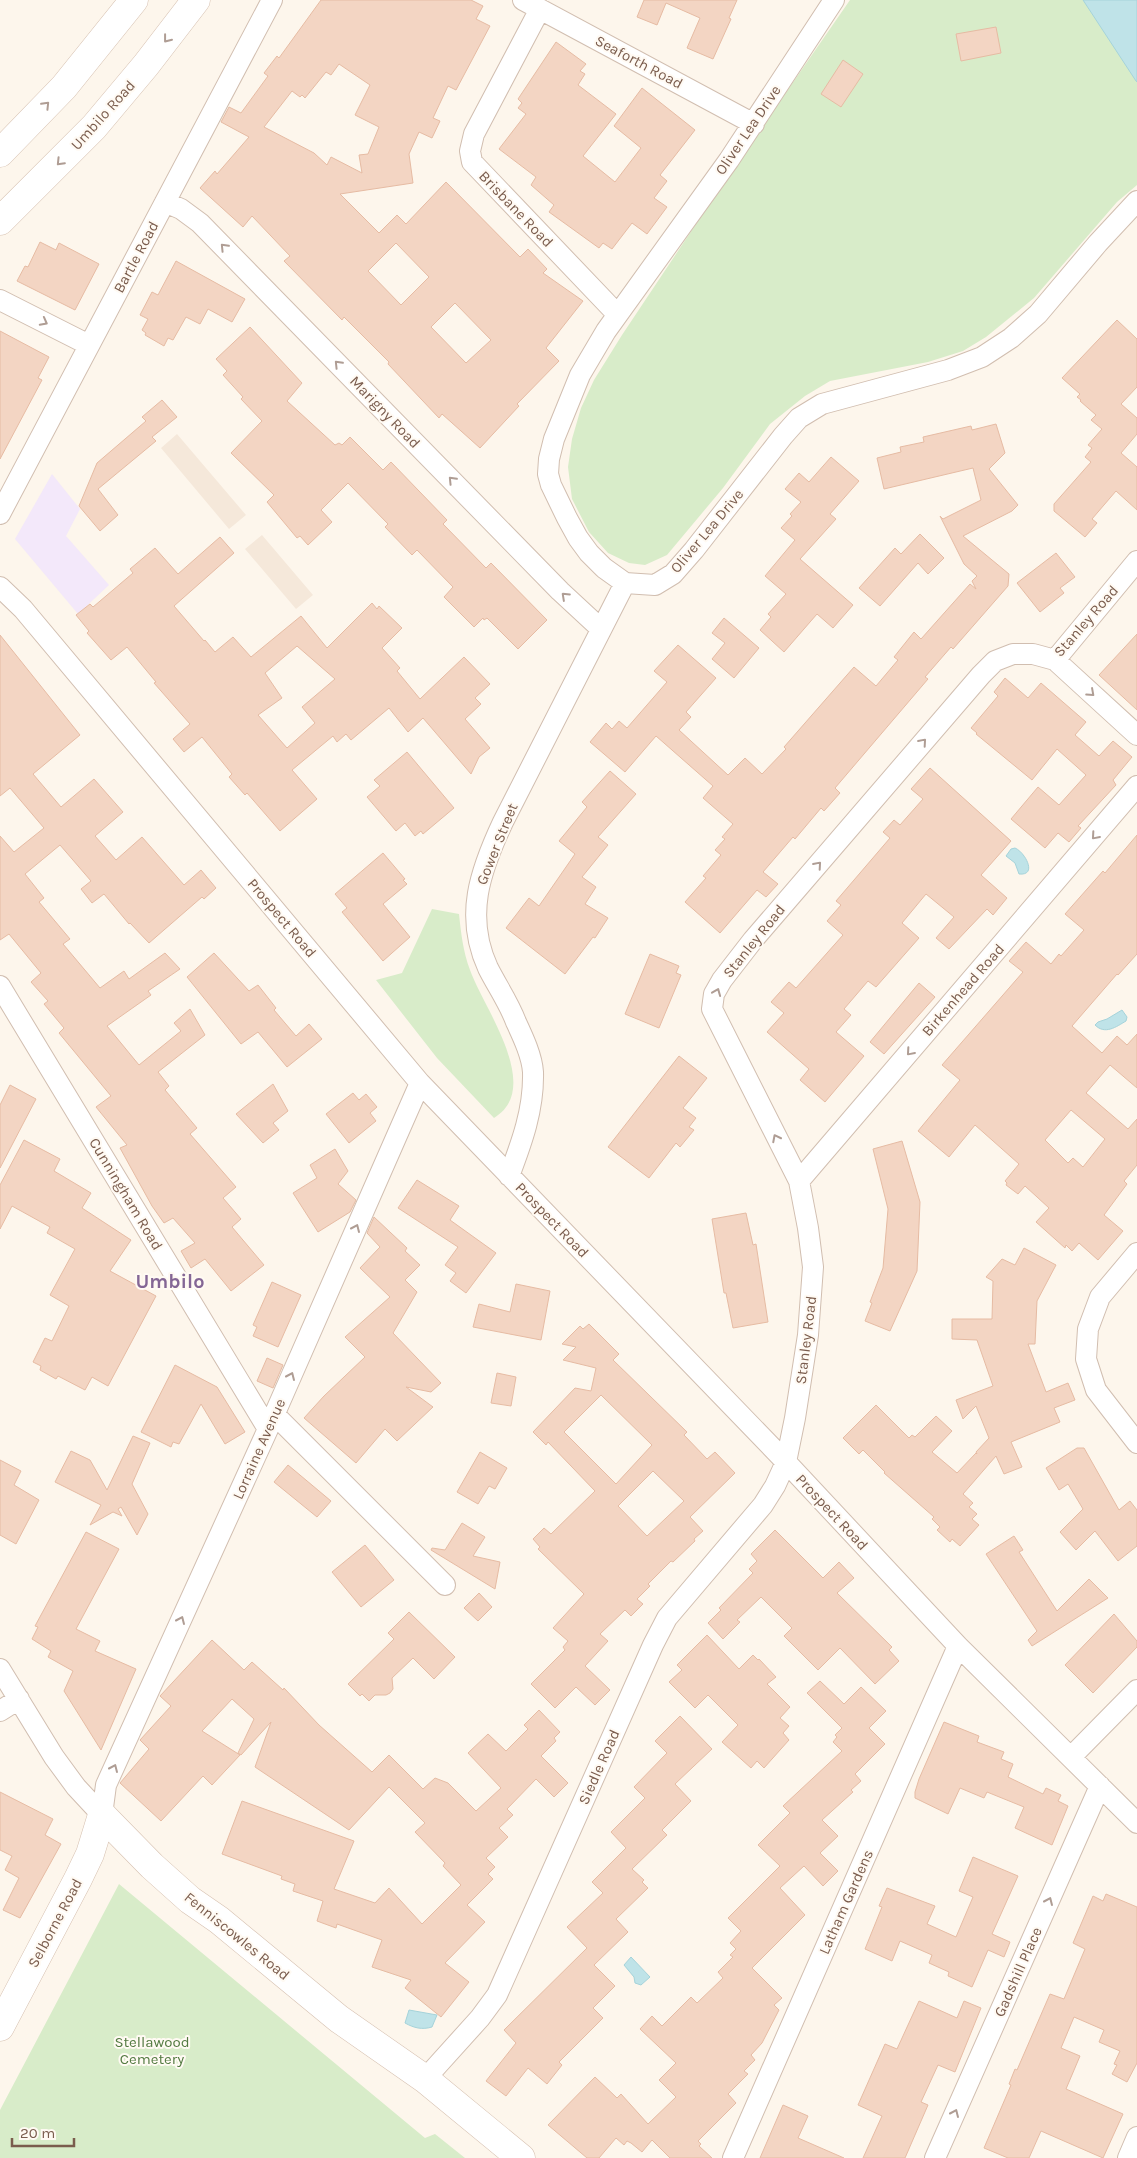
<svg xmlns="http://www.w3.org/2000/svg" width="1137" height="2158" viewBox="0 0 1137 2158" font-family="Karla,sans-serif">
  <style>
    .residential { fill: #f5e8da }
    .education { fill: #f3e8fa }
    .green { fill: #d8ecc9 }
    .water { fill: #bfe3e8; stroke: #a5d3da }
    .building { fill: #f3d5c3; stroke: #e6bba3; fill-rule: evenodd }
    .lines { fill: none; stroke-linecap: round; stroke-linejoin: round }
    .street-casing { stroke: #d1beb0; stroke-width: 22 }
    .secondary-casing { stroke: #d6c0b0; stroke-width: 29 }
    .street { stroke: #fff; stroke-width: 20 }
    .secondary { stroke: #fff; stroke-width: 28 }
    .oneway { stroke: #af9d94 }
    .labels { text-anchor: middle; stroke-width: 4; stroke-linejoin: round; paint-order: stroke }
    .street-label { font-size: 15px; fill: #7a5c4d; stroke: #fffaf3 }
    .park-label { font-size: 15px; fill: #537a41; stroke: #fffaf3 }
    .district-label { font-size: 20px; font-weight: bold; fill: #846695; stroke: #fffaf3 }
  </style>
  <rect width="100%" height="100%" fill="#fdf6ec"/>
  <path class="residential" d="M177,434L246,515L229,529L161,448Z
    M262,535L313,595L296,609L245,549Z"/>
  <path class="education" d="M52,474L80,509L66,536L109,585L78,614L15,539Z"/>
  <path class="green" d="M850,0H1137V185L1117,202L1034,298L986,337L963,351L928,362L830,381L805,396L770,424L723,488L667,555L645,565L629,563L608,553L589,532L572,499L568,467L572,439L581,408L594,380L622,335L724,182Z
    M432,909L459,914C461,933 463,951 470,970C483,1007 544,1088 494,1118L437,1058L376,980L402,973Z
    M119,1884L425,2138L435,2134L465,2158H0V2110Z"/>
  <path class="water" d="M1083,0H1137V82L1136,81Z
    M1015,848C1025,852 1038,876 1019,874L1015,863L1006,856L1011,849Z
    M1122,1010L1127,1017L1126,1021C1116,1027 1105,1035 1095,1025L1098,1022L1107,1019Z
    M631,1957L650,1977L641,1985L635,1983L634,1977L624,1965Z
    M409,2010L437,2015L432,2027C422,2030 414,2028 405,2023Z"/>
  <path class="building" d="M321,0H471L483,6L476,19L490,26L456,90L448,86L433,118L440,121L432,138L419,132L409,154L413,183L340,194L379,233L397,215L406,224L446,182L520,257L528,249L547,269L543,273L583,301L546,348L559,361L517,404L519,406L480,448L442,414L439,418L388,364L389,362L344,317L342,320L284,261L290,256L252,216L243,227L200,188L215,171L217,174L249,137L221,122L229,107L241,113L268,76L264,73L277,56L279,58ZM339,64L370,85L355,115L379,127L368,154L359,155L362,173L331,157L327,165L314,153L264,127L292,91L300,97L302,95L305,98L326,72L331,75ZM396,243L429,277L401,305L368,271ZM455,303L491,340L466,363L431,327Z
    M644,0H737L729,18L731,19L713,59L687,48L700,18L666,3L657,25L637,17Z
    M996,27L1001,53L961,61L956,34Z
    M556,42L586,64L580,71L585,74L578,85L616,114L583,156L615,182L641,148L614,126L642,88L695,130L660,175L667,181L654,198L667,207L647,234L632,223L612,249L603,243L599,248L549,212L554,205L531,185L536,177L499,149L526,114L518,108L522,103L518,99Z
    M843,60L863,74L841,107L821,94Z
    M40,242L56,250L59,243L99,264L75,310L17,281L25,266L28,267Z
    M176,261L245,299L232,322L208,309L200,324L186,317L173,340L168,338L164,346L145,335L146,333L142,330L148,319L140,315L152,292L158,295Z
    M1117,320L1137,339V387L1121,404L1137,418V434L1121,453L1137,467V510L1116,491L1092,519L1097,523L1085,537L1054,511V504L1091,462L1085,457L1092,448L1088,445L1102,429L1091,420L1096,415L1080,401L1081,400L1077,397L1080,394L1062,378Z
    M250,327L302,383L287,401L335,445L339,443L342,445L350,437L383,470L391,462L447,520L443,524L486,568L491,563L547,620L518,649L487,618L484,620L483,618L474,627L444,597L453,587L417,550L412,555L385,527L388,524L348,483L321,510L332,522L308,545L300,536L297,538L267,502L274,495L231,453L262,421L241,399L243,397L223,375L227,371L216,359Z
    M0,331L49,357L38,378L42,380L0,459Z
    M162,400L177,417L152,437L156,441L98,489L118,515L100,531L79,506L97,463L146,421L142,417Z
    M996,424L1005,453L989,469L1018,505L1012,511L963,536L1009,574L1008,586L953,649L951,647L925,677L928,679L835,788L840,793L824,811L821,808L795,839L793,837L763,872L778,884L766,897L757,890L720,933L685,902L706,878L703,876L721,855L715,850L725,839L722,837L733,824L703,798L713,786L656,736L625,772L590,742L606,723L612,729L619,721L627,728L667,682L654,671L678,645L716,678L686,712L691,717L679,730L728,775L745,758L762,774L786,749L784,747L854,667L876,686L898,660L894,657L914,632L921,639L970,584L976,589L972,581L977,576L964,564L940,516L943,519L981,500L973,468L884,489L877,458L901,452L900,447L924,442L923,437L971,426L972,430Z
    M831,457L859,481L830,514L836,519L800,559L853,605L833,628L817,614L784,652L760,630L771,617L768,614L786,594L765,576L795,540L781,528L792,516L790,514L801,502L785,489L799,473L809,482Z
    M920,534L944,558L928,574L918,563L880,606L859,588L895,548L901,554Z
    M220,537L234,553L174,606L204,641L205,640L215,652L233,637L251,657L301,616L327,648L372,603L377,609L379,606L402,628L382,648L400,668L397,671L420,699L464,657L490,684L475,698L481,704L465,719L490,748L479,757L471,774L423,718L408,732L389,708L351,740L346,734L337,742L333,736L292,770L317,799L280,831L247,793L245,795L229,777L232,774L202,737L184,752L173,739L190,724L154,683L156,682L127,647L111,660L87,633L89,631L76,615L90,604L93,607L133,573L130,569L155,548L178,574ZM297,646L335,679L302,707L315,723L287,748L258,715L282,698L265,673Z
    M1056,553L1075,577L1060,588L1064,593L1040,612L1017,583Z
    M724,618L759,648L734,678L712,659L725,643L712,633Z
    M1137,634V710L1099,675Z
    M0,635L80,735L33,774L61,807L94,779L123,812L95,836L116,860L142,837L184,885L201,870L216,888L204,899L202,897L149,943L130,923L129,924L104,894L92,903L81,889L91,881L60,845L25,874L44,898L39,902L70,939L63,944L100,988L124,971L129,979L165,953L180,969L148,991L151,995L107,1026L139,1065L181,1031L174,1023L190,1009L205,1035L158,1072L169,1086L165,1090L197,1128L190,1134L236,1187L223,1198L241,1219L232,1227L264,1265L231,1291L205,1259L191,1268L181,1251L195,1243L173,1218L164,1223L152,1206L120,1148L127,1145L96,1107L111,1096L59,1033L64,1028L44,1004L48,1001L31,982L41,973L9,934L0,940V836L14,852L44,828L10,788L0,796Z
    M1005,678L1028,698L1041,683L1086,722L1075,735L1099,756L1113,741L1132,757L1113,780L1116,785L1078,826L1081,828L1069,842L1058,833L1045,848L1011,819L1038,787L1059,805L1086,775L1057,749L1032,780L976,734L977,733L971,728L998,696L994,692Z
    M407,752L454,808L423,834L421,831L415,836L405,823L396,831L367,797L380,786L374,780Z
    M930,768L1011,841L981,875L1007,898L993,915L987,909L949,949L936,938L954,917L926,894L902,923L919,938L876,987L868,981L844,1009L851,1015L836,1032L864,1056L825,1102L800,1080L809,1069L767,1032L784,1013L771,1002L789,982L796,988L843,935L827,921L841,905L836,901L890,838L883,832L894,820L900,825L923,799L911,789Z
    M610,771L636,794L598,837L608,845L582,877L596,887L585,904L608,918L595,938L593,937L565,974L506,928L529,898L539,906L575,854L559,841L587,807L582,802Z
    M1137,835V954L1118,975L1117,974L1072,1026L1102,1053L1117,1036L1127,1045L1137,1034V1088L1110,1065L1086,1093L1128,1129L1137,1119V1165L1124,1181L1127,1184L1104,1215L1123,1231L1098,1260L1079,1243L1072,1251L1066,1245L1065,1248L1036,1222L1049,1208L1025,1186L1018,1194L1006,1185L1007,1183L1005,1181L1019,1164L975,1125L949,1157L918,1131L960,1080L942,1065L1023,972L1009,961L1026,942L1051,964L1059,954L1061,956L1084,930L1065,914L1103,871L1105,873ZM1071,1110L1105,1139L1083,1167L1073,1158L1068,1163L1045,1140Z
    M383,853L405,879L403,880L407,884L383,904L410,937L383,961L342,912L347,908L335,894Z
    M214,953L249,991L258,985L276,1008L274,1010L296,1036L309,1024L322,1039L287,1067L258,1032L241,1044L187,977Z
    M650,954L679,966L676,973L681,975L659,1028L625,1014Z
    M919,983L935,997L884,1054L870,1042Z
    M679,1056L707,1078L683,1108L696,1118L689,1127L694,1130L680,1147L676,1143L649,1178L608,1147Z
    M273,1084L288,1111L273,1123L279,1130L263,1143L236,1114Z
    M10,1085L36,1099L0,1168V1105Z
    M353,1093L359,1100L366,1094L377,1107L370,1113L376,1121L349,1143L326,1114Z
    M24,1140L60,1159L54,1171L91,1193L82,1208L131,1240L110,1271L156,1296L108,1386L92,1377L85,1390L58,1376L56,1379L40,1370L41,1366L33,1362L45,1338L52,1341L69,1306L50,1295L75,1249L47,1233L50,1227L12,1206L0,1229V1185Z
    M902,1141L920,1202L917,1271L890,1331L865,1321L872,1303L870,1302L883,1268L888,1209L873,1149Z
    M335,1149L348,1171L338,1184L356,1200L350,1212L318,1232L293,1193L317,1178L310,1165Z
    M417,1180L459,1206L450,1220L496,1253L466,1293L450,1281L456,1273L445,1265L458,1247L398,1208Z
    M746,1213L753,1245L756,1244L768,1322L733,1328L726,1293H724L712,1219Z
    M374,1217L407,1248L405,1251L420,1265L405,1280L417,1292L393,1333L441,1383L431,1392L406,1387L433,1407L397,1441L385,1429L356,1463L304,1418L324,1396L365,1357L345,1337L390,1297L360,1268L380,1247L367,1233Z
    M1024,1248L1056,1265L1037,1301L1035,1344H1028L1046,1392L1068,1383L1075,1400L1054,1408L1060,1422L1011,1442L1022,1467L1004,1474L996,1456L963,1494L973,1503L969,1507L977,1514L972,1519L979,1525L960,1546L952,1539L950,1542L937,1530L940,1527L932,1519L934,1517L884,1473L885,1472L863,1450L859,1454L843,1438L876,1405L909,1438L912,1435L915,1437L936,1416L952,1431L932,1452L957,1473L976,1453L977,1454L976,1452L989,1438L976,1406L963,1419L956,1400L993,1386L977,1340L952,1339V1319H992L993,1281L986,1277L1002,1259L1015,1265Z
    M272,1282L301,1295L278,1347L253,1336L257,1327L253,1325Z
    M516,1284L550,1291L541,1340L473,1327L479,1304L510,1312Z
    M589,1324L619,1354L613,1360L687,1432L684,1435L707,1459L715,1452L735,1473L690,1517L703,1531L694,1539L695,1541L673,1562L671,1561L648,1584L650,1586L637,1599L643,1604L631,1616L625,1610L600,1634L608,1641L585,1666L610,1690L595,1705L576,1687L555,1708L531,1684L565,1650L563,1647L568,1641L553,1628L584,1594L538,1549L540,1547L533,1539L544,1528L551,1534L595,1491L548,1442L546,1445L533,1432L575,1388L591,1391L596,1368L563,1360L576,1347L562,1344L580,1326L583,1329ZM601,1395L652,1445L616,1484L564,1432ZM653,1471L684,1501L647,1536L618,1506Z
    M267,1358L283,1365L273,1388L257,1381Z
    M175,1365L217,1387L245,1432L225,1444L201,1404L179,1444L173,1442L171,1447L141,1432Z
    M497,1373L516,1377L511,1406L491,1403Z
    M133,1436L150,1443L132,1484L148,1514L137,1535L121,1507L118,1509L122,1516L113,1512L90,1525L101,1505L55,1482L71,1451L90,1460L107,1490Z
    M1077,1448H1084L1119,1510L1130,1501L1137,1510V1546L1118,1561L1095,1531L1076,1550L1060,1532L1083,1509L1068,1484L1059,1490L1046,1468Z
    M480,1452L507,1468L495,1489L489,1486L478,1504L457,1492Z
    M0,1460L21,1471L14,1485L39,1500L16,1544L0,1535Z
    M288,1465L331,1501L317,1517L274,1482Z
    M462,1523L485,1537L473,1556L500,1562L495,1589L431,1550L432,1548L445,1550Z
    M775,1530L823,1578L839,1562L854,1578L837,1593L892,1647L889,1650L899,1661L875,1684L840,1648L818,1670L784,1636L792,1628L761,1597L737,1620L740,1622L723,1639L708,1623L721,1610L719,1608L753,1573L749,1569L757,1561L751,1554Z
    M86,1532L119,1549L76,1629L100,1641L95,1651L136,1669L101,1750L64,1691L73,1671L48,1657L51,1651L32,1639L38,1627L35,1626Z
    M1014,1536L1023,1550L1019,1552L1057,1611L1089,1579L1108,1598L1032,1646L1028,1640L1037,1631L986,1554Z
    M365,1545L394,1580L361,1607L332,1572Z
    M479,1593L492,1607L478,1621L464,1608Z
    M409,1612L455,1657L434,1679L413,1658L392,1678L393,1689L390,1693L386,1695H375L369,1701L362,1694L360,1696L348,1684L394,1639L388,1633Z
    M1114,1614L1137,1641V1647L1093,1693L1065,1665Z
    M707,1635L739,1669L753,1655L758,1660L759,1659L776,1677L767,1684L790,1707L780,1718L789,1726L783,1733L789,1740L764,1768L757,1761L751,1768L722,1742L738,1725L708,1695L695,1708L669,1682L682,1670L677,1665Z
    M212,1640L244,1670L252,1662L283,1690L284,1688L319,1725L372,1772L389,1755L423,1789L435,1778L448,1783L476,1811L501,1788L468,1753L488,1734L506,1751L528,1729L524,1725L539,1710L560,1732L554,1738L556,1741L541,1756L568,1783L554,1797L536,1779L507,1809L513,1815L499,1828L508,1837L486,1858L495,1867L488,1874L493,1879L467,1905L485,1922L445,1963L469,1982L441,2017L405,1988L411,1980L372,1967L382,1940L337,1924L336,1928L317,1921L323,1901L293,1891L295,1884L281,1879L282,1876L222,1854L242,1801L354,1841L334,1889L375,1903L389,1888L422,1924L461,1885L443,1866L445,1863L415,1832L425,1823L389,1787L349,1830L255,1767L271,1722L241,1755L238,1753L254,1719L232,1699L202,1731L240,1755L212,1785L203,1776L161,1821L120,1783L149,1749L140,1740L171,1706L160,1696Z
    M820,1681L844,1704L861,1687L886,1711L869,1728L885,1744L855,1774L861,1781L851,1790L853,1792L822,1820L838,1836L820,1853L838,1871L823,1886L804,1866L780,1888L805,1915L752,1968L782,1998L774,2005L779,2010L762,2043L751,2055L755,2060L744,2071L748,2074L728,2094L736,2103L698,2141L701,2144L699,2146L712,2158H670L652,2140L642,2152L631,2143L627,2141L624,2145L616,2138L599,2158H587L548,2125L595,2077L617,2098L621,2094L648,2124L676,2097L659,2080L676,2063L640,2029L652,2016L662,2026L691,1997L697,2003L723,1978L718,1972L733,1957L730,1955L736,1949L730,1943L741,1931L728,1918L780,1866L758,1845L790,1813L783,1806L842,1751L833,1742L837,1737L835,1735L842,1728L807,1693Z
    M680,1716L712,1749L675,1784L691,1801L662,1830L667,1835L632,1869L644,1880L642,1882L648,1888L616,1919L628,1932L594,1965L615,1986L593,2008L603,2018L559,2062L562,2065L547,2084L528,2068L506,2096L486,2081L516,2043L504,2030L587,1948L567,1927L603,1893L592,1882L626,1848L611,1832L645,1798L634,1787L667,1753L655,1741Z
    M944,1722L979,1736L977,1742L1004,1752L1001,1759L1013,1764L1008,1777L1043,1794L1046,1788L1061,1795L1058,1801L1068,1806L1052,1845L1015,1828L1024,1807L987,1792L984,1798L960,1788L948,1814L915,1798V1792L919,1779Z
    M0,1792L53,1819L45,1835L61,1844L20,1918L3,1910L19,1878L5,1870L12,1856L0,1850Z
    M973,1857L1018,1876L992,1934L1010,1942L1004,1957L988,1950L972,1987L948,1976L949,1972L929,1963L932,1955L900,1941L892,1961L865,1949L882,1907L879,1906L887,1888L935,1906L927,1924L956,1937L973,1897L959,1891Z
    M1106,1894L1137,1907V2063L1127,2082L1112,2074L1117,2065L1114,2064L1120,2051L1099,2042L1104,2030L1074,2017L1061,2048L1080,2056L1066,2089L1123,2114L1103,2158L1041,2131L1029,2158H1008L984,2148L1011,2085L1009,2084L1015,2069L1017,2070L1050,1994L1064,1999L1085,1949L1073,1943L1093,1896L1103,1901Z
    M919,2001L957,2018L964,2001L981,2008L955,2072L938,2065L921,2102L928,2105L905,2158H863L882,2116L858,2105L885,2044L897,2049Z
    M783,2105L808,2116L798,2138L844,2158H760Z"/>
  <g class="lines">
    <defs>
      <path id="street" d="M523,0L754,124
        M834,0L729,160L606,331L580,375L554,439L549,459L548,474L551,485L567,518L578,538L589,553L604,568L625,583L655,585L673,574L694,550L783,436L799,418L822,404L948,370L982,357L1011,338L1038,314L1098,243L1137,201
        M540,9L474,134L470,151L472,162L617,314
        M165,202L181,209L200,223L560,591L601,629
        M0,300L89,345
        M0,514L272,0
        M0,587L23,609L420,1083L786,1462L958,1646L1137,1823
        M1055,660L1137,561
        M0,986L268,1429
        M509,1176C522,1142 534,1109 533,1072C532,1056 523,1037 516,1022C509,1003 497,986 488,968C464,916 480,871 503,822L625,583
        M799,1181L1137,786
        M1137,1253L1100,1297L1088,1329L1086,1359L1096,1390L1137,1443
        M274,1414L445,1585
        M0,1669L54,1757L76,1787L102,1815
        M0,1711L19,1699
        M1071,1757L1137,1690
        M102,1815L106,1785L268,1429L420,1083
        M425,2079L480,2018L497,1995L653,1645L667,1618L763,1505L775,1486L786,1462L795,1418L808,1335L813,1267L808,1228L799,1181L712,1009L714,994L722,980L753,940L981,675L995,661L1013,654H1033L1055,660L1137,735
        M733,2158L958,1646
        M935,2158L1100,1786
        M1128,2158L1137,2137"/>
      <path id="secondary" d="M0,153L64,87L134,0
        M0,221L94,127L146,65L196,0
        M102,1815L152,1866L190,1900L219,1920L339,2019L425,2079L521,2158
        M0,2027L78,1879L90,1854L102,1815"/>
    </defs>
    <use href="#street" class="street-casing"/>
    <use href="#secondary" class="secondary-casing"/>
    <use href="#street" class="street"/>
    <use href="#secondary" class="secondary"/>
  </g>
  <defs><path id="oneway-chevron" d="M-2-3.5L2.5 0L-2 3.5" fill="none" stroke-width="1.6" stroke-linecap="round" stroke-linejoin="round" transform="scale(1.25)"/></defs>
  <g class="oneway">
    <use href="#oneway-chevron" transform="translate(167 39) rotate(128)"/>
    <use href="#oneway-chevron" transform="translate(46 105) rotate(-46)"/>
    <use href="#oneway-chevron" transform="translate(60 162) rotate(134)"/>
    <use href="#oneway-chevron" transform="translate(224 247) rotate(-134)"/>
    <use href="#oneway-chevron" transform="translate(44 322) rotate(28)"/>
    <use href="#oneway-chevron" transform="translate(338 364) rotate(-134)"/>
    <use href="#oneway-chevron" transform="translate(452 480) rotate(-134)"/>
    <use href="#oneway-chevron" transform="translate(565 596) rotate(-137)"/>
    <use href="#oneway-chevron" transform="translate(1091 693) rotate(42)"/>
    <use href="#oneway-chevron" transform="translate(923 742) rotate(-49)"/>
    <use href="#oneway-chevron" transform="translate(1095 836) rotate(131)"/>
    <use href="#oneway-chevron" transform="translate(818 865) rotate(-49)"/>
    <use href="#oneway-chevron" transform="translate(717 992) rotate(-68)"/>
    <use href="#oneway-chevron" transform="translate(910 1052) rotate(131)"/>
    <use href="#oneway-chevron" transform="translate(776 1138) rotate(-117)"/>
    <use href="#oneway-chevron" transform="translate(356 1228) rotate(-66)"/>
    <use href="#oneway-chevron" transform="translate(291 1376) rotate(-66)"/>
    <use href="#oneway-chevron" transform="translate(181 1620) rotate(-66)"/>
    <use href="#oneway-chevron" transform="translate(114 1768) rotate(-66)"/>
    <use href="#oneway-chevron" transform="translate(1049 1901) rotate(-66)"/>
    <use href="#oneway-chevron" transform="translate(955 2113) rotate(-66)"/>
  </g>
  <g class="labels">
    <g class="street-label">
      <text transform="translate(639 62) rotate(28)" y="5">Seaforth Road</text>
      <text transform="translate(103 115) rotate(-48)" y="5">Umbilo Road</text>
      <text transform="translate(748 130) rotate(-56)" y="5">Oliver Lea Drive</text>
      <text transform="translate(516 209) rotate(46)" y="5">Brisbane Road</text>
      <text transform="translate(136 257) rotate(-62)" y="5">Bartle Road</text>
      <text transform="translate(385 412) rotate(46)" y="5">Marigny Road</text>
      <text transform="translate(707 531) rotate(-50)" y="5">Oliver Lea Drive</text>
      <text transform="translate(1086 621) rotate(-49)" y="5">Stanley Road</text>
      <text transform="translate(497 844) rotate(-68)" y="5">Gower Street</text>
      <text transform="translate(282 918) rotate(50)" y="5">Prospect Road</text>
      <text transform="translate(754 941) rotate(-51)" y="5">Stanley Road</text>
      <text transform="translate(963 990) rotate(-49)" y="5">Birkenhead Road</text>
      <text transform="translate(126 1194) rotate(59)" y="5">Cunningham Road</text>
      <text transform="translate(552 1220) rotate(46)" y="5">Prospect Road</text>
      <text transform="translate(806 1340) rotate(-83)" y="5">Stanley Road</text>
      <text transform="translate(259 1449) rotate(-66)" y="5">Lorraine Avenue</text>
      <text transform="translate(832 1512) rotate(47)" y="5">Prospect Road</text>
      <text transform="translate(599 1767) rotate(-66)" y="5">Siedle Road</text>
      <text transform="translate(846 1902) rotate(-66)" y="5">Latham Gardens</text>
      <text transform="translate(55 1923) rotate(-62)" y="5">Selborne Road</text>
      <text transform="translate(237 1936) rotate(39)" y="5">Fenniscowles Road</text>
      <text transform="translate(1018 1972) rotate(-66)" y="5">Gadshill Place</text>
    </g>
    <g class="park-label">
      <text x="152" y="2047">Stellawood<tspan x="152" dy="17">Cemetery</tspan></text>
    </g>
    <g class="district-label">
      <text x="170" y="1288">Umbilo</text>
    </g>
  </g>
  <path d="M12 2138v8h62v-8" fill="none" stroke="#7a5c4d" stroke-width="2.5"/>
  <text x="20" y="2138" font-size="15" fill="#7a5c4d" stroke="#fffaf3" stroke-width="4" paint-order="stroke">20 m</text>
</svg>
